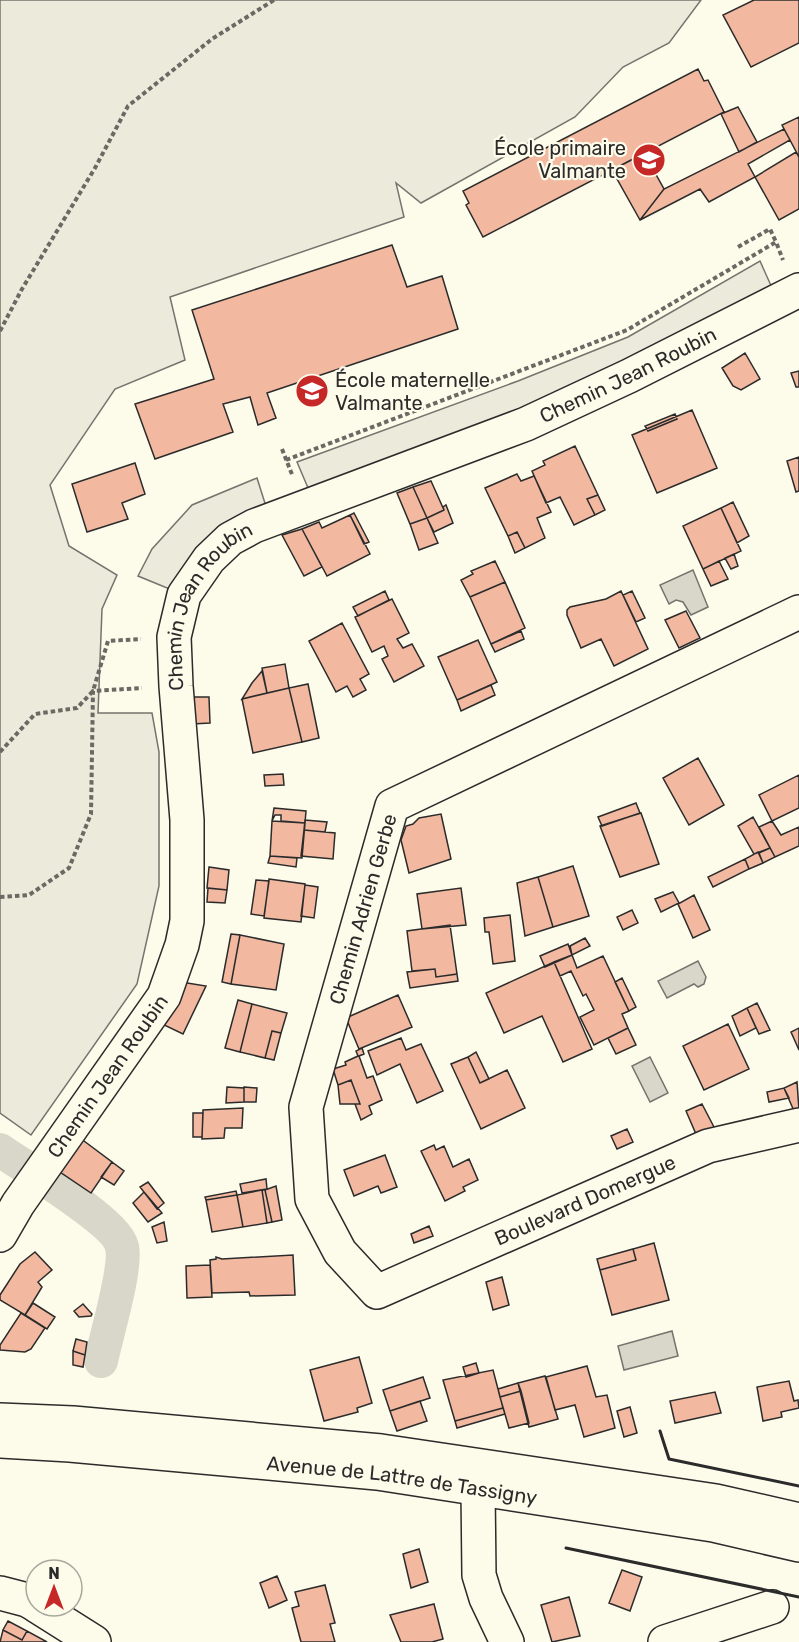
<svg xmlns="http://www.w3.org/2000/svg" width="799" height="1642" viewBox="0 0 799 1642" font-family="Rubik,sans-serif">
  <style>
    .green { fill: #ecebdb; stroke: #74746e; stroke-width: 1.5 }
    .parking { fill: #eceadb; stroke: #74746e; stroke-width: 1.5 }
    .water { fill: #d8d7c9; stroke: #74746e; stroke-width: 1.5 }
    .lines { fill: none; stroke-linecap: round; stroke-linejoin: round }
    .canal { stroke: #d8d7c9; stroke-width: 34 }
    .building { fill: #f2b8a0; stroke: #2b2b2b; stroke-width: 1.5 }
    .minor-casing { stroke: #2b2b2b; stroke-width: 36 }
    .major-casing { stroke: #2b2b2b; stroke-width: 36 }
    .path { stroke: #6a6964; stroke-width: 4; stroke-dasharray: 4.5 3; stroke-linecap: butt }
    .minor { stroke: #fdfbea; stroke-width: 33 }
    .major { stroke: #fdfbea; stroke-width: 33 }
    .wall { stroke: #2b2b2b; stroke-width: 3 }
    .labels { text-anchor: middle; stroke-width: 4.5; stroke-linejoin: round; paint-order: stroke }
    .poi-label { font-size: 20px; fill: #2b2b2b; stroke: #fdfbea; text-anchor: end }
    .street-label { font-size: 20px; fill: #2b2b2b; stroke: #fdfbea }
  </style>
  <rect width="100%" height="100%" fill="#fdfbea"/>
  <path class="green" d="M0,0H701L669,43L623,67L575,117L421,203L396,183L404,217L170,297L185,360L115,389L50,485L69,546L117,575L102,609L98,713H152L159,752V886L137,984L31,1135L0,1113Z"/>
  <path class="parking" d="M760,261L777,299L314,502L297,462L518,381L628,337Z
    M257,478L270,519L184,595L138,576L152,549L192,505Z"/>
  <path class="water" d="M693,570L708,607L691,615L683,602L676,600L669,604L660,585Z
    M698,961L706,977L704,984L698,987L694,984L667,998L658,981Z
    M650,1057L668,1093L650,1102L632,1066Z
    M672,1331L678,1356L624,1370L618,1346Z"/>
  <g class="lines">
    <path class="canal" d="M0,1150C24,1167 117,1222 122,1247C127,1268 106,1336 101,1361"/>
  </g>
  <path class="building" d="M754,0H799V43L751,67L723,15Z
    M698,69L704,81L708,80L724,112L483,237L466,205L469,203L463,191Z
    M738,107L757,142L739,152L721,114Z
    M799,117V157L782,125Z
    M784,129L790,140L748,164L755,177L709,202L700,189L640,220L664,189Z
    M796,152L799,157V209L779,220L755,177Z
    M644,153L664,189L640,220L612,170Z
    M392,245L407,287L442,276L458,329L267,393L276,418L258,425L250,397L223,404L233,432L155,459L135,404L214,379L192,310Z
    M745,353L760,379L741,390L733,386L722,368Z
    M799,371V387H796L791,373Z
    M692,410L717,468L657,493L632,435Z
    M675,414L677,419L648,431L645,426Z
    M575,446L598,495L587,499L595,515L574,525L560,497L546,503L532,471L545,465L543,461Z
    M799,457V491L796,492L787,461Z
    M135,463L145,494L122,503L128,519L87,532L72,484Z
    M517,474L521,481L534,476L551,512L537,518L545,538L525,548L517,532L508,536L485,488Z
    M431,481L444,510L427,518L413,487Z
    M413,487L427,518L410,524L397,493Z
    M598,495L605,510L595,515L587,499Z
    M733,502L749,536L737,543L721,508Z
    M446,505L453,523L434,532L427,518L444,510L443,507Z
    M721,508L741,551L703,569L683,526Z
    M354,513L369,542L364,544L350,515Z
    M350,515L370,554L327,576L302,529L319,522L322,528Z
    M427,518L438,543L419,550L410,524Z
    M302,529L322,567L304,576L282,535Z
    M517,532L525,548L515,553L508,536Z
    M734,554L738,566L731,569L725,558Z
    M495,561L505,582L470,597L461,580L473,574L471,571Z
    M719,561L728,579L711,586L703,569Z
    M505,582L525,628L491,644L470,597Z
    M385,591L389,600L358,616L353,607Z
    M621,591L648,649L614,666L601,639L581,648L567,615V610L570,607L606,599Z
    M632,591L645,618L636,622L623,595Z
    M392,599L409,633L397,639L403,648L412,644L424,666L394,682L382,659L388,656L384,646L372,652L355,617Z
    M686,611L700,638L679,648L665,620Z
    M342,623L369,674L360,679L366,690L353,697L347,686L336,692L309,641Z
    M521,631L524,639L495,652L491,644Z
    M478,640L497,682L457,700L438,657Z
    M285,664L289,688L267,693L262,668Z
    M262,671L267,693L242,699L252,683Z
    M308,684L319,738L302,742L289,688Z
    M491,685L495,695L461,711L457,700Z
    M289,688L302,742L253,753L242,699Z
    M190,697H209L210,723L192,724Z
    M698,758L724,805L689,825L663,778Z
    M283,774L284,785L265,786L264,775Z
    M799,775V808L772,821L759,795Z
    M636,803L640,813L602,826L598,817Z
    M274,808L306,811L305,823L281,821V815H275L272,821Z
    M641,813L659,864L620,877L600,826Z
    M441,814L451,859L409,873L401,840L406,826L413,824L419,818Z
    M753,817L770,848L754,854L738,826Z
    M305,820L327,822L325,832L304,830Z
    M272,821L305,823L302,858L270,856Z
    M772,821L781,835L799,827V846L775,857L759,827Z
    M304,830L335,833L333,859L301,856Z
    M770,848L775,857L763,863L759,853Z
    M758,852L763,863L749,869L745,859Z
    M270,856L297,858L296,867L268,863Z
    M745,859L749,869L713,887L708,877Z
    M573,866L589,916L553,927L538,877Z
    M209,867L229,870L227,890L207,888Z
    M538,877L553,927L525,936L517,883Z
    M269,879L305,884L301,922L264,918Z
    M256,880L269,881L264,916L251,914Z
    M305,885L318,887L314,918L301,916Z
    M208,888L227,890L225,903L207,902Z
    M461,888L466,925L422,929L417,894Z
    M673,892L679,903L661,912L655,899Z
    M694,895L710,930L693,938L678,904Z
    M632,910L638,923L623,930L617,917Z
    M510,915L515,961L493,964L489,932H485L484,918Z
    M450,925L457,974L436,977L435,969L412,971L407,931Z
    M231,934L240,935L231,984L222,982Z
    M240,935L284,944L276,990L231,984Z
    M585,938L590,946L572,955L570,946Z
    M568,944L572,955L545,967L540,956Z
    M572,955L577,968L603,956L629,1011L622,1014L628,1028L594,1045L580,1017L594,1010L586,994L583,996L571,971L560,976L554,962Z
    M554,962L592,1049L563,1062L542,1016L504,1033L486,993Z
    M435,969L436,977L457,974L458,981L410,988L407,972Z
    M622,978L636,1007L629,1011L615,982Z
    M181,982L206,986L183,1034L162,1024Z
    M398,995L412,1027L359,1049L346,1018Z
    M238,1000L252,1004L240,1052L225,1048Z
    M757,1003L770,1030L759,1034L747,1008Z
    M252,1004L287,1013L281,1033L272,1031L265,1058L240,1052Z
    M747,1008L756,1028L740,1036L732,1016Z
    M728,1024L749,1069L704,1090L683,1046Z
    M628,1028L636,1045L616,1054L608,1038Z
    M799,1028V1050L791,1032Z
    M272,1031L281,1033L274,1060L265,1058Z
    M401,1038L406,1050L421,1044L443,1091L417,1103L400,1064L377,1075L368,1051Z
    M362,1048L364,1054L359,1056L367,1078L373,1076L382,1100L369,1106L372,1114L361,1120L355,1104H360L351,1080L338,1085L333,1069L346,1065L345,1062L358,1056L356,1051Z
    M476,1052L489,1079L480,1083L468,1057Z
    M468,1057L480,1083L507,1070L525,1108L481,1129L451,1064Z
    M351,1080L360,1104H340L338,1085Z
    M797,1082L799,1110L794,1111L784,1088Z
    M227,1087L244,1088V1102L226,1103Z
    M244,1087L257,1088L256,1102H244Z
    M784,1088L789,1098L769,1102L767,1092Z
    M702,1104L715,1129L696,1134L686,1111Z
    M243,1108L242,1128H225L224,1138L202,1139L203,1110Z
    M193,1113H203L202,1137H193Z
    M627,1129L633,1142L617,1149L611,1136Z
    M80,1138L112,1162L91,1193L57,1170Z
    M434,1145L436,1150L444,1146L453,1167L469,1159L478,1180L463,1187L465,1191L445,1201L421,1151Z
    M385,1155L397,1187L381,1193L378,1186L354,1196L344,1170Z
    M112,1162L124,1171L114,1185L101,1177Z
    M266,1179L267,1189L242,1193L240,1184Z
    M148,1182L164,1203L157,1209L140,1187Z
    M276,1186L282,1220L272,1222L265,1190Z
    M262,1190H265L272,1222L267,1223Z
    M262,1190L267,1223L243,1227L237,1195Z
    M236,1191L237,1195L206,1200L205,1197Z
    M144,1192L162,1213L148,1222L133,1203Z
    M237,1195L243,1227L212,1232L206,1200Z
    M164,1222L167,1241L157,1243L152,1227Z
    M429,1226L433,1236L414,1243L411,1234Z
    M654,1243L669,1300L612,1315L600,1270L636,1260L633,1249Z
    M633,1249L636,1260L600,1270L597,1259Z
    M35,1252L52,1270L38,1282L42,1287L25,1315L0,1300V1295L20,1264Z
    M293,1255L295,1295L250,1296L249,1292L212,1293L210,1260L216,1259V1257L222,1259Z
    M210,1265L212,1297L187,1298L186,1266Z
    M502,1277L509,1305L493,1310L486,1282Z
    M33,1303L55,1317L47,1329L25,1315Z
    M83,1304L92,1314L91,1316L79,1317L74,1311Z
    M21,1313L45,1328L31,1349L25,1352L0,1350V1345Z
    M76,1339L87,1342L85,1355L73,1351Z
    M73,1351L85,1355L83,1367L73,1365Z
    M359,1357L372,1403L357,1408L358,1412L324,1421L310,1370Z
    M476,1363L479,1373L466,1377L463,1367Z
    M587,1366L596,1397L607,1395L615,1428L584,1437L575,1405L555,1410L546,1377Z
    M493,1370L503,1408L455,1421L443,1380Z
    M545,1376L558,1419L529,1427L518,1383Z
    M423,1377L430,1398L390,1411L383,1390Z
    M789,1381L794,1401L798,1400L799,1408L781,1412L782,1417L763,1421L757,1387Z
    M518,1383L521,1391L500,1397L498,1389Z
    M521,1391L529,1423L509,1428L500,1397Z
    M715,1392L721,1413L675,1423L670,1401Z
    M420,1401L427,1421L397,1431L390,1411Z
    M630,1407L637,1433L624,1437L617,1411Z
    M503,1408L505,1414L457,1428L455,1421Z
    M419,1549L428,1582L411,1588L403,1554Z
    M622,1570L642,1577L630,1611L609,1603Z
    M277,1576L287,1600L269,1608L260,1583Z
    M325,1585L335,1623L330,1624L335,1642H301L292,1608L299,1606L295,1592Z
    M569,1597L580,1636L552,1642L541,1605Z
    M434,1604L443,1639L432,1642H401L390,1615Z
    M8,1621L27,1631L22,1640L3,1630Z
    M3,1630L22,1640L27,1631L47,1642H0Z"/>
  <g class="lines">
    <defs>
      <g id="minor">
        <path id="s1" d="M799,612L392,806L306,1107L312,1199L340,1252L377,1292L708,1146L799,1125"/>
        <path id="s2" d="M0,1235L18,1204L164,996L182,945L187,921V820L176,686L174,637L184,595L209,559L230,539L254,526L526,424L629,376L799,290"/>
        <path d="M0,1420L73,1423L381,1451L716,1501L799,1520"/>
        <path d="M478,1489L479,1575L486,1598L507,1642"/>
        <path d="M0,1593L27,1600L36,1605"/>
        <path d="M37,1606L94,1642"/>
        <path d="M665,1642L772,1607"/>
      </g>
      <g id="major">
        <path id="s3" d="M0,1441L70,1445L377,1473L713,1525L799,1545"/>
      </g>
    </defs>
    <use href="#minor" class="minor-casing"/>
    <use href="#major" class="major-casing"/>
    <path class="path" d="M738,247L770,229L776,242
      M0,331L22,289L95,168L128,106L212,39L274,0
      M282,449L293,477
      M286,460L627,330L776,242L783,260
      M0,752L35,714L77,708L93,691L108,641L141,639
      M0,897L29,895L69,868L91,814L93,691L142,688"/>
    <use href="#minor" class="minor"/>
    <use href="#major" class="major"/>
    <path class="wall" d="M660,1431L669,1459L799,1486
      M566,1548L799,1597"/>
  </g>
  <defs>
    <symbol id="school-disc" viewBox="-11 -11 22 22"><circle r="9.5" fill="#c62828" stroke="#fdfbea"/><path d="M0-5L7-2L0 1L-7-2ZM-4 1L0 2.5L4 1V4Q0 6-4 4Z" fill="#fff"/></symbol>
  </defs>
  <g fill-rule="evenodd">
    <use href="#school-disc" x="630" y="141" width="38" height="38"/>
    <use href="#school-disc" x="293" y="372" width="38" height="38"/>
  </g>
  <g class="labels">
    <g class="poi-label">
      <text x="626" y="155">École primaire<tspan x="626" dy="23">Valmante</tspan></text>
      <text x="335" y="387" text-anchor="start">École maternelle<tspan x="335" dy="23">Valmante</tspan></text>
    </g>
    <g class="street-label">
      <text dy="7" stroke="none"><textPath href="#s2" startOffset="1200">Chemin Jean Roubin</textPath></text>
      <text dy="7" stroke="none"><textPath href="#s2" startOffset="696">Chemin Jean Roubin</textPath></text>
      <text transform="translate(363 909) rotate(-74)" y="7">Chemin Adrien Gerbe</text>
      <text dy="7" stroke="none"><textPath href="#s2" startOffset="192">Chemin Jean Roubin</textPath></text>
      <text dy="7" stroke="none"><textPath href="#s1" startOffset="1198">Boulevard Domergue</textPath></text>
      <text dy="7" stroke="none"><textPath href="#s3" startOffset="404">Avenue de Lattre de Tassigny</textPath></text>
    </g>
  </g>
  <g transform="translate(54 1588)"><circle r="28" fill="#fdfbea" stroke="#a9a89e" stroke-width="1.5"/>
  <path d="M0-4.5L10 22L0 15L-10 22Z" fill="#c62828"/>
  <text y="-9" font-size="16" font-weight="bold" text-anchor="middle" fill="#2b2b2b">N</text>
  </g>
</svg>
